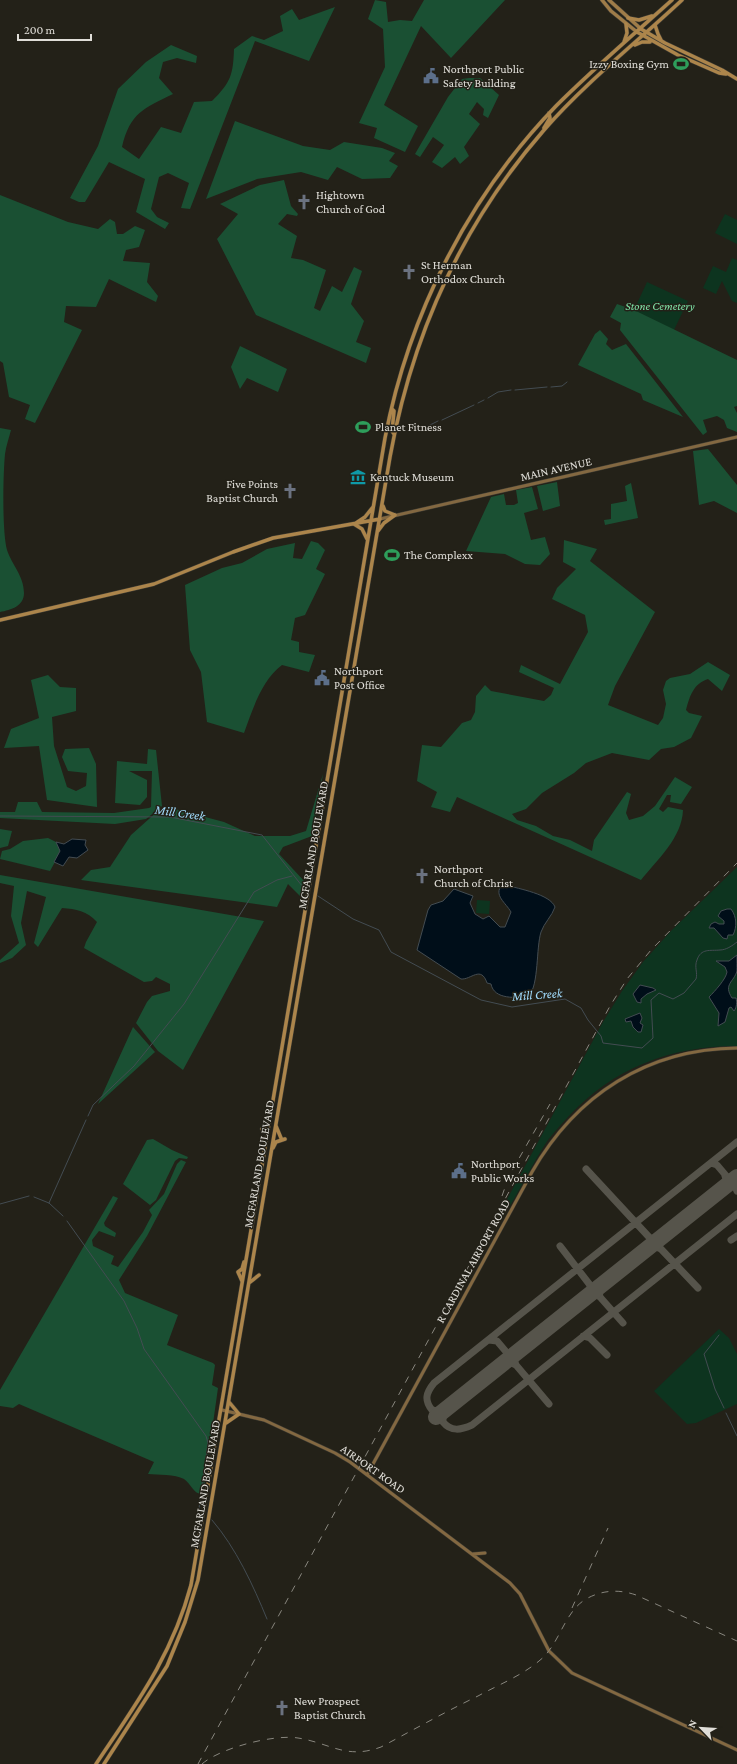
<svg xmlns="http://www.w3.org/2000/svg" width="737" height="1764" viewBox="0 0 737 1764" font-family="'Crimson Pro',serif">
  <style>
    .green { fill: #0d341f }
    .forest { fill: #1a5033 }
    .water { fill: #000e19; stroke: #434c52 }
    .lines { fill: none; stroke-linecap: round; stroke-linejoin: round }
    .stream { stroke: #434c52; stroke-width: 1 }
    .taxiway { stroke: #56544b; stroke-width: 7 }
    .runway { stroke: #56544b; stroke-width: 16 }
    .secondary-casing { stroke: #3d3b33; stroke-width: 4 }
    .primary-casing { stroke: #3d3b33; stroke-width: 4.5 }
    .trunk-casing { stroke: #3d3b33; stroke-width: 4.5 }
    .secondary { stroke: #836841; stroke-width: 3 }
    .primary { stroke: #9f7c48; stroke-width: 3.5 }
    .trunk { stroke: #ac854b; stroke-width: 3.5 }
    .rail { stroke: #88867e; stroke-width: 1; stroke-dasharray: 7 7; stroke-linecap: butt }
    .labels { text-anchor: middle; stroke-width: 3; stroke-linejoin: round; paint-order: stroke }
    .poi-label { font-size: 12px; fill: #e0ded8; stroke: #232118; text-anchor: start }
    .park-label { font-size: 12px; font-style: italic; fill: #7fe1a6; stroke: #232118 }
    .street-label { font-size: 12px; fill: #e0ded8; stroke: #232118 }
    .water-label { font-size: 13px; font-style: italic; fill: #a1dcfd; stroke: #232118 }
  </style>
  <rect width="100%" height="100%" fill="#232118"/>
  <path class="green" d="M725,214L737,220V244L715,233Z
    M732,258L737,260V303L732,301L722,281L716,294L703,288L713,266L726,272Z
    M647,282L688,301L674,330L634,310Z
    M737,867V1046C671,1046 613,1068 568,1117C561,1125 554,1132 548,1140C534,1161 523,1184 510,1206C506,1209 504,1215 500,1217L498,1216L603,1022L622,991L643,962L671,931Z
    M477,900L490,901L489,914L476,913Z
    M719,1329L729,1338L737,1354V1404L696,1423L687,1424L654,1391Z"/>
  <path class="forest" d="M375,0L386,2L388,22L400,20L412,21L424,0H505L451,58L421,26L384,105L418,126L405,152L374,138L377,128L359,123L385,67L383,29L368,19Z
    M335,7L309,61L255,41L190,209L181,208L189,183L168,173L159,177L151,209L157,217L169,223L165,229L136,212L145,179L109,162L85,202H79L70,198L98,146L118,89L146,62L171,45L197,56L196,63L177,58L163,62L159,78L173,94C144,108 130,113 122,147L139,159L161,127L181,133L194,102L212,101C231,82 233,75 234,49L252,36L264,40L283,31L280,16L292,9L299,20Z
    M469,78H480L499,95L488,118L483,115L484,109L477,102L469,114L480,124L464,147L469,156L460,164L455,157L442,168L432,162L444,145L433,137L420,157L415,154L448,97L462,79Z
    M235,121L303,146L330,150L344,142L382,148L395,153L389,161L398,166L390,178L362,179L337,167L328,180L301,172L257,179L206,199Z
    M284,180L291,206L298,214L297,216L287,214L278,224L297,236L291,258L303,260L326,270L314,308L320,311L332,286L342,292L354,267L362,271L351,304L364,321L356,342L371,348L366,363L256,315L217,239L238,214L220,204L260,185Z
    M0,195L68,222L98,229L110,219L115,222L117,234H123L135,226L145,230L139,247L126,250L123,261L150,263L147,282L158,296L156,302L109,279L96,307L66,306L64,322L82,330L35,423L25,419L30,405L9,397L3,363L0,361Z
    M617,304L634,310L737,360V406L734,407L737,413V432L727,428L724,420L717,416L703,420L707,432L703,435L620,330L621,323L610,317Z
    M600,330L608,339L606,344L612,350L626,344L683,417L643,400L641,394L578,365L595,334Z
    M240,346L287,369L278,392L247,378L240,389L231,367Z
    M0,428L11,430C9,438 6,446 5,454C3,475 2,531 7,550C12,565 24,576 24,593C24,606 11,610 0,612Z
    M708,449L737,485V513L714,501L699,505L693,451Z
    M557,482L560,506L543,511L537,486Z
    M631,483L638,518L605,525L604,520L611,519V504L627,501L625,486Z
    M532,487L538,509L524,513L531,540L545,537L550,554L540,565L525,564L505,554L466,551L491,497L504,494L506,505H514L518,503L516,490Z
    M564,540L597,549L590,561L655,612L615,686L608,705L658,725L663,718L666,704L663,690L666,681L670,678L690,674L708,662L730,675L722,691L708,679C693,684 690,696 686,710L689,713L702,716L691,738L674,747L661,749L649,760L612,753L586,763L574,773L542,793L526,809L512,814L517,820L536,826L553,836L570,840L592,851L594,840L627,792L631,794L626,813L629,820L643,816L655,806L675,777L692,787L681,804L670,802L671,795H667L659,809L663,812L668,807L683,810C682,838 657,860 641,880L457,797L450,812L431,807L437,792L417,781L422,745L441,747L462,723L471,720L475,712L476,696L485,685L491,691L544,701L551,695L554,688L519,672L521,665L560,684L588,632L585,615L552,599L557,588L576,569L563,562Z
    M311,541L318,543L325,550L316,569L325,574L305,615L295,618L291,640L299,642V652L315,655L309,672L282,665C261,681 253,709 244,733L207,722L201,672L190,650L185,585L222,568L242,563L267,549L295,543L293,558L302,559Z
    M48,675L60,687L76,688V711L52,717L54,746L67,787L76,791L86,786L87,773L68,771L62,757L65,749L89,748L96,764L97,807L47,800L39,746L4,748L11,729L39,718L31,680Z
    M148,749L156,750L162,806L146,819L115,824L0,818V812H15L18,802H37L42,812L114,813L149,808L151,807L152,771H129L147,780V797L140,805L115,803L117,761L147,764Z
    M323,774L312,836L283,847L279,854L305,882L302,898L288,884L277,907L81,880L91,870L110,867L131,835L159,810L175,809L224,822L255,836H290L306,831Z
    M0,829L12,831L8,846L0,848Z
    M48,838L56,842L61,851L50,871L0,859L2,851L10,849L23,841Z
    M0,875L264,921L183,1070L158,1051L136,1023L147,1002L152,996L170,991V984L156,977L152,981L144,982L84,948L86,942L97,922C87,911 76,909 62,908L38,947L34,943L46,897L27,891L21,923L26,945L12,958L0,963V960L19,943L11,916L14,886L0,883Z
    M133,1027L155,1052L98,1104Z
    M153,1139L172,1150L188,1157L187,1159L179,1158L175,1161L156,1200L150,1205L123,1184L147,1140Z
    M181,1160L186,1162L147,1236L119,1280L125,1293L178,1315L167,1345L213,1363L215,1365L212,1385L218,1388L203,1494C194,1495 191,1484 184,1479C175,1474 158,1475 148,1474L154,1462L19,1404L13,1408L0,1406V1390L113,1196L118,1198L104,1223L105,1226L116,1233L115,1237L99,1231L92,1240L93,1246L114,1256L111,1264L118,1267L143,1232L152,1215L149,1210L164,1194L177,1164Z"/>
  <path class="water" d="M72,839L86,840L85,845L88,850L77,858L69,857L63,866L54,862L60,851L56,842L64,844Z
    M502,885H506C519,889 550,894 555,907C552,916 544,923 541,932C536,948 539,984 529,996C517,998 494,1000 491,984L487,983C481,965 471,980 461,979L417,950L428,910L431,905L443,901L454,889L473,896L470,903L475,914L483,919L489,916L500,927H505L511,912C506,903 493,895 502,885Z
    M727,909H731C737,917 737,927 733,935H728L727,939L723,938L714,928H709L711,924L715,922L719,924H724V921L718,916L721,911Z
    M737,955C737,960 737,967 737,971C734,982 723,984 732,998H736C737,1002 737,1007 734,1011L731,1007L729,1008L725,1022L718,1026L719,1013L709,997C715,991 726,979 727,972L725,967L716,961H729Z
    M640,985L653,988L656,990L647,994L641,999V1003L637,1002L633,994Z
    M640,1013L642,1018L640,1023L643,1025L641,1032H638L633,1027L631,1021L626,1022L625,1019Z"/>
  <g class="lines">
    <path class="stream" d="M551,387L562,386L567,382
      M515,390L547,387
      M488,398L498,392L511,390
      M478,403L484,400
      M442,420L474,405
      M422,429L438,421
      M0,816L170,817L262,835L306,891
      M318,896L353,919L379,930L391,952L481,1000L512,1007L565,999L581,1008L588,1020L601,1036L603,1043L642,1048L653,1038L651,1000L659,993L673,999L684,993L696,979C698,973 694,967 697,960C701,948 710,951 720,950C726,950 732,946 737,942
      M88,1116L93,1105L134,1066L184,1004L254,892L277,880L292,876
      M34,1197L49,1203L63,1216
      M49,1203L86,1120
      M0,1204L29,1196
      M67,1221L124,1301L137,1328L144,1349L206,1436L208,1443L199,1508L201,1511
      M719,1335L704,1354L715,1389L724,1408
      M726,1413L737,1436
      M212,1520C236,1548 253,1585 267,1619"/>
    <path class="taxiway" d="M737,1142L434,1383C426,1393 424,1400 432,1410L443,1412V1422C451,1432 461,1430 472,1425L737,1214
      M711,1163L717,1165L728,1178H736L734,1184L737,1191
      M586,1169L649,1237L655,1240L661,1238
      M724,1188L727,1182L725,1176
      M731,1240L737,1236
      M560,1246L590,1285V1295L595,1294L600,1297
      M648,1248L654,1246L661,1249L698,1288
      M601,1286L599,1291L600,1297L623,1323
      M583,1336L590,1338L607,1355
      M489,1340L497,1341L508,1354L516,1353L514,1359L516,1365
      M504,1363L510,1362L516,1365L549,1404"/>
    <path class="runway" d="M436,1417L737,1177"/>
    <defs>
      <path id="secondary" d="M380,519L737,437
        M222,1410L264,1420L335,1453L350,1462L510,1583L520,1594L549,1651L572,1673L737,1750
        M367,1475L532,1172C576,1095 647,1049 737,1048
        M473,1554L485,1553"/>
      <path id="primary" d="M602,0L611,11L637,32
        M609,0L641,29"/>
      <path id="trunk" d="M628,18L639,20L652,16
        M655,25L658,34L661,40
        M641,29L665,43L722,70L737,79
        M637,32L678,55L719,73L726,74
        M624,42L627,33L626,24
        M635,45L642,42H650
        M544,128L550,118L549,113
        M392,409L394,411L392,431L394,434
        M383,506L385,511L395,515
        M356,523L365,517L373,507
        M354,524L362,529L367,539
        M378,531L384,523L395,515
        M0,620L154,584L233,552L273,538L380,519
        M276,1126L281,1138
        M262,1129L269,1123
        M273,1148L276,1142L285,1139
        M242,1281L238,1272L242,1269L244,1262
        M249,1283L259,1275
        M226,1423L239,1414L229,1402
        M96,1764C136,1704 172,1656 191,1585L385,438C409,314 468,197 556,106C593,69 633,35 672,0
        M104,1764L167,1666L185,1622L198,1580L390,457C412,335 462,224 544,130C585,83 636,43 682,0"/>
    </defs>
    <use href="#secondary" class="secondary-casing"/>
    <use href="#primary" class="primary-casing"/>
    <use href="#trunk" class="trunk-casing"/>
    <use href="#secondary" class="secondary"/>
    <use href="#primary" class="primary"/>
    <use href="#trunk" class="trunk"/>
    <path class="rail" d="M502,1196L509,1176L550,1104
      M572,1608L608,1528
      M198,1764L610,1006L627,979L651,950L737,863
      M202,1764C220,1748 274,1734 298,1738C330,1743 346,1760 381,1747C413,1730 445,1712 478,1696C498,1685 521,1676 539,1661C560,1645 563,1613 586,1599C602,1590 619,1589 636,1595L737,1641"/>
  </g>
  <defs>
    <symbol id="stadium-bare" viewBox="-9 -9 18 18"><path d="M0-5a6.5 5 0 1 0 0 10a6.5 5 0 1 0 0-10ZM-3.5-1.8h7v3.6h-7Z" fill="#2e9e5b" stroke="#232118" stroke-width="2.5" paint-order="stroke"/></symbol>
    <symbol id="civic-bare" viewBox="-9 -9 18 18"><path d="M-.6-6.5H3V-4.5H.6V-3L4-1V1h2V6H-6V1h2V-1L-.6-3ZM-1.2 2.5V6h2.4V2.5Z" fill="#5c6f8a" stroke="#232118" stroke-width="2.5" paint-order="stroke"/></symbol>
    <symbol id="church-bare" viewBox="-9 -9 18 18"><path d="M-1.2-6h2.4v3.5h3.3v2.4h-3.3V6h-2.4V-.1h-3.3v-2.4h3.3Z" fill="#6b7280" stroke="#232118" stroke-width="2.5" paint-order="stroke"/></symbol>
    <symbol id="museum-bare" viewBox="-9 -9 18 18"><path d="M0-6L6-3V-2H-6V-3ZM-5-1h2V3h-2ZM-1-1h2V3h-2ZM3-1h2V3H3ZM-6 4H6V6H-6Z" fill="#0f9aa8" stroke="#232118" stroke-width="2.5" paint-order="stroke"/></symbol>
  </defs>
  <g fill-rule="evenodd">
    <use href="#stadium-bare" x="670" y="53" width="22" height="22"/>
    <use href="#civic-bare" x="420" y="65" width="22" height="22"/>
    <use href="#church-bare" x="293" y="191" width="22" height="22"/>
    <use href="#church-bare" x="398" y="261" width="22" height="22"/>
    <use href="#stadium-bare" x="352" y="416" width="22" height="22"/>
    <use href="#museum-bare" x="347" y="466" width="22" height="22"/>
    <use href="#church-bare" x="279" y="480" width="22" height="22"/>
    <use href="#stadium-bare" x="381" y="544" width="22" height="22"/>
    <use href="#civic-bare" x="311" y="667" width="22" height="22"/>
    <use href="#church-bare" x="411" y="865" width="22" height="22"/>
    <use href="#civic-bare" x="448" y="1160" width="22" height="22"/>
    <use href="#church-bare" x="271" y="1697" width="22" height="22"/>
  </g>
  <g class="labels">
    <g class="poi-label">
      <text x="669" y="68" text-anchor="end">Izzy Boxing Gym</text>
      <text x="443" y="73">Northport Public<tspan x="443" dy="14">Safety Building</tspan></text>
      <text x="316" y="199">Hightown<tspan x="316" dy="14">Church of God</tspan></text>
      <text x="421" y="269">St Herman<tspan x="421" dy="14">Orthodox Church</tspan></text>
      <text x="375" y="431">Planet Fitness</text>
      <text x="370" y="481">Kentuck Museum</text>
      <text x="278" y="488" text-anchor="end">Five Points<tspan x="278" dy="14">Baptist Church</tspan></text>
      <text x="404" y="559">The Complexx</text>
      <text x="334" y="675">Northport<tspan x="334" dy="14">Post Office</tspan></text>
      <text x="434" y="873">Northport<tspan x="434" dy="14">Church of Christ</tspan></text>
      <text x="471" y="1168">Northport<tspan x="471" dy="14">Public Works</tspan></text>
      <text x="294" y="1705">New Prospect<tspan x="294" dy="14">Baptist Church</tspan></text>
    </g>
    <g class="park-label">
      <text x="660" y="310">Stone Cemetery</text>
    </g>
    <g class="street-label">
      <text transform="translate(556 469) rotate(-13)" y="4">MAIN AVENUE</text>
      <text transform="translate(313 845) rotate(-80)" y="4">MCFARLAND BOULEVARD</text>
      <text transform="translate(259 1164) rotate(-80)" y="4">MCFARLAND BOULEVARD</text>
      <text transform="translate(473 1261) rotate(-61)" y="4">R CARDINAL AIRPORT ROAD</text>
      <text transform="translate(373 1469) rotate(35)" y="4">AIRPORT ROAD</text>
      <text transform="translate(205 1484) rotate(-80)" y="4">MCFARLAND BOULEVARD</text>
    </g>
    <g class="water-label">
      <text transform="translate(180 812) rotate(8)" y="5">Mill Creek</text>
      <text transform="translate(537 994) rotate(-4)" y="5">Mill Creek</text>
    </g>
  </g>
  <g transform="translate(701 1728) rotate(295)" stroke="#232118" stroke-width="3" paint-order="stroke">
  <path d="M0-3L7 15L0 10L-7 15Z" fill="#e0ded8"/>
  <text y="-6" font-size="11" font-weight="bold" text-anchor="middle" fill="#e0ded8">N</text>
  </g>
  <path d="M18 34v6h73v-6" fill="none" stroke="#e0ded8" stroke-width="2"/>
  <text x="24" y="34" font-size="12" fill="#e0ded8" stroke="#232118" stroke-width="3" paint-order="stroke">200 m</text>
</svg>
